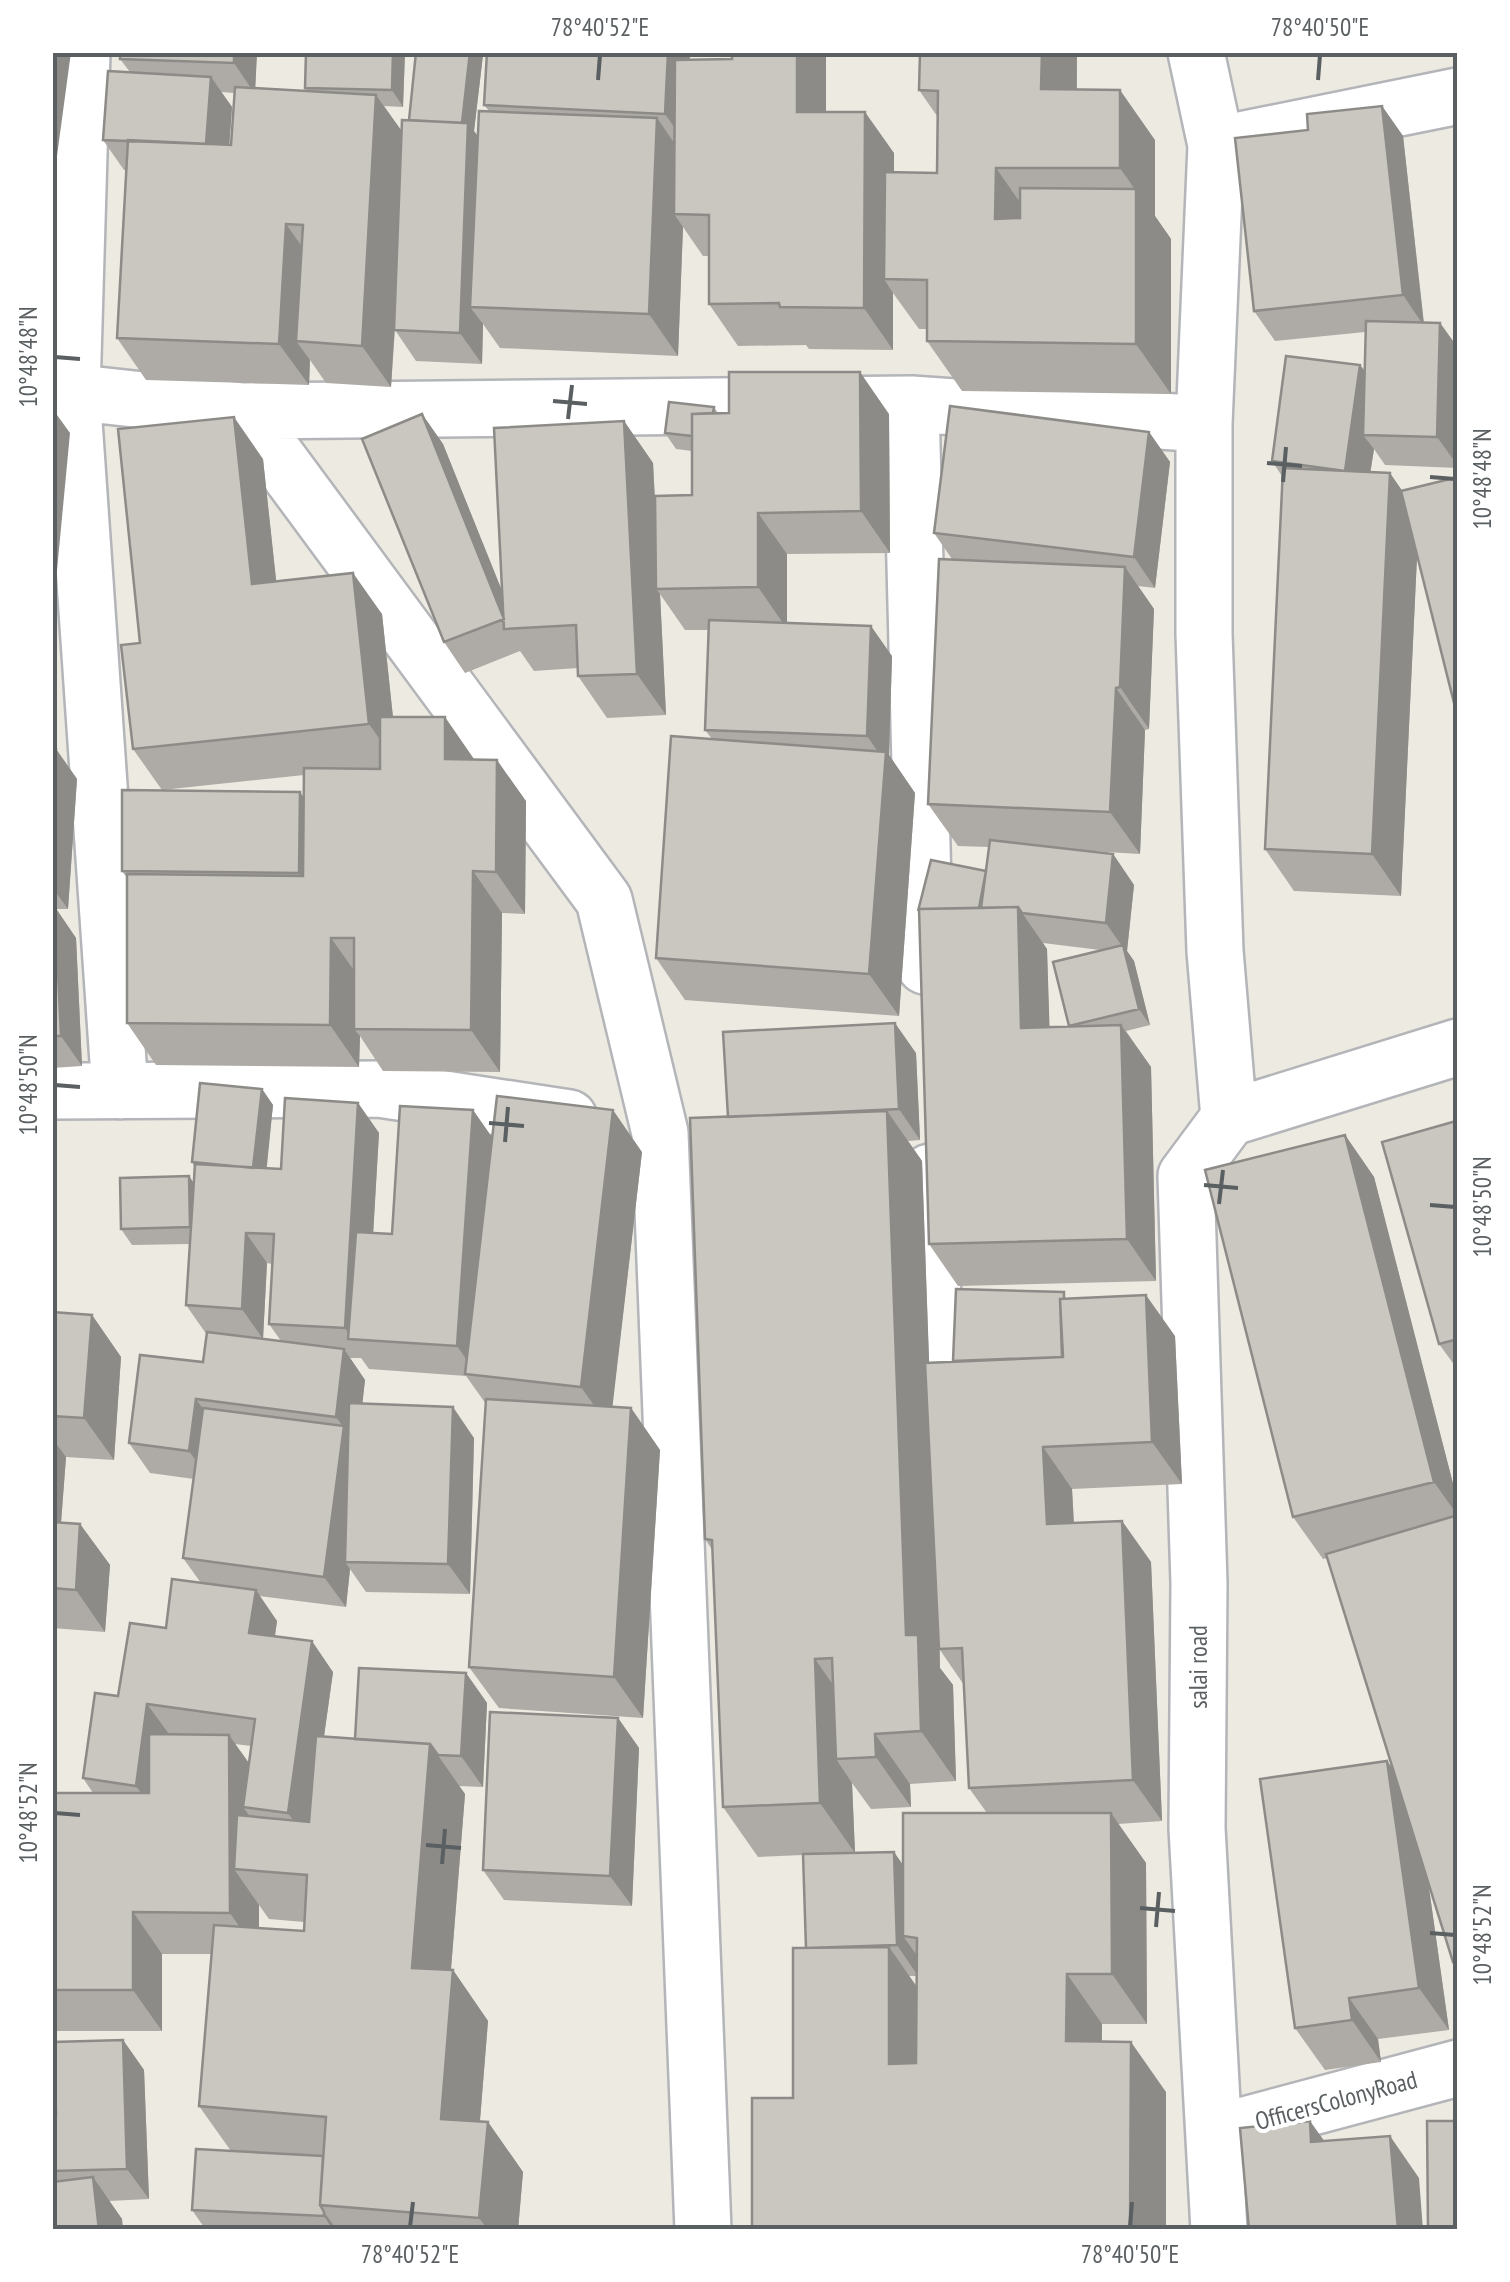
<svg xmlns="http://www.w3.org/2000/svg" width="1510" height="2282" viewBox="0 0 1510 2282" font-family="'PT Sans Narrow',sans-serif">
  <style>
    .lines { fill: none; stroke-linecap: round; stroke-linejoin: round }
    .minor-casing { stroke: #b3b5b9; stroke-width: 60 }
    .minor { stroke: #fff; stroke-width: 55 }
    .wall { fill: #aeaba6; fill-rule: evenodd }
    .shaded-wall { fill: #8d8b87 }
    .building { fill: #cac7c1; stroke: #8d8b87; stroke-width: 2.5 }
    .ticks { fill: none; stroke: #5a5f62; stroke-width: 4 }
    .labels { text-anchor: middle; stroke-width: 8; stroke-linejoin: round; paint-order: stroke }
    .street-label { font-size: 25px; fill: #5a5f62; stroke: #fff }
    .neatline { fill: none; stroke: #5a5f62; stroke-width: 4 }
    .ticks-label { font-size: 25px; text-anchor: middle; fill: #5a5f62 }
  </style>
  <rect width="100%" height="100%" fill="#edeae2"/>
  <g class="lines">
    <defs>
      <path id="minor" d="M82,52L72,392L120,1091
        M1196,52L1216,145L1204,424V634L1215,951L1229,1118L1458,1047
        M1216,145L1458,96
        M52,390L243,411L911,404L925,966
        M911,404L1204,424
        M243,411L604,900L660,1133L703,2230
        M52,1091L379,1089L569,1118
        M930,1172L936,1436
        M1215,2133L1458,2068
        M1219,2230L1197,1828L1199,1583L1186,1176L1229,1118"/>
    </defs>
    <use href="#minor" class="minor-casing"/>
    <use href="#minor" class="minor"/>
  </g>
  <path class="wall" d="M120,52H257L255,88L307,91L305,88L405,52L403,107L384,106L402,132L409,120L416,52H481L483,55L474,131L478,136L489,111L484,105L690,52V60L732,59L826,52V112L894,153V173H937V116L919,90L920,52H1077V89L1155,140V216L1171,239V394L962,391L927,341V329H919L893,293V350L809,349L806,345L738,346L709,304V256H703L683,227L678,356L500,348L483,324L482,364L416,361L395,330L391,387L326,383L310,360L309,385L146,380L117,338L126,170H124L103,140L130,72L120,59ZM221,92L234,93L231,145H229L232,107Z
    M1382,106L1403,136L1424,323H1440L1458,348V468L1385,465L1374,449L1370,472L1417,556L1401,896L1294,891L1265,849L1282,476L1272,461L1360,365L1365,371V332L1275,341L1254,311Z
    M714,407L718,413L889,414L890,553L787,554V623L892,656L889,755L915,793L899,1016L685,1000L656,958L712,739L705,730L708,630H685L660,594L666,715L607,718L578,676V668L534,671L520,651L465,673L444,642L422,414L443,444L502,592L624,421L653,463L655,498L692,495V451L676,449L665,433Z
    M1149,432L1170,462L1155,588L1138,586L1154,609L1149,729L1145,730L1140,854L1089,851L1113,854L1134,885L1127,951L1134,961L1150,1025L1126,1031L1151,1067L1156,1281L958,1286L929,1244L989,847L958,846L928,804L952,559L934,533ZM1043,943L1100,950L1069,1027H1049L1047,949Z
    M263,459L276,581L382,614L393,717L474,759L526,801L525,914L502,913L500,1072L383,1071L360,1036L359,1067L156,1065L127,1023V878L122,871L304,799V775L162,790L133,749L140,643Z
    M52,748L56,749L77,779L68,909H56L76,938L82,1066L52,1068Z
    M916,1053L920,1140L908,1141L922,1161L929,1363L954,1362L1069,1298L1175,1336L1182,1484L1072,1489L1074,1523L1122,1521L1151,1562L1162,1821L1118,1824L1146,1863L1147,2024H1102V2041L1166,2092V2230H752L793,2098L806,1948L803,1855L758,1857L723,1807L713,1551L705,1539L728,1117ZM940,1650L964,1685L969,1788L987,1813L903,1866L855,1853L852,1783L871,1809L911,1807L910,1784L956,1781L953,1685L940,1668ZM909,1976H917V1987Z
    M262,1089L273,1105L266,1169H281L358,1103L379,1133L373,1233L392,1234L473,1110L492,1138L642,1152L612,1407L631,1408L660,1450L643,1718L499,1708L469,1667L486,1404L466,1376L369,1369L361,1358H350L365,1380L362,1404L474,1438L470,1594L366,1592L350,1569L346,1607L259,1596L277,1621L275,1636L333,1672L324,1736L355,1739L466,1673L487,1703L483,1787L459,1786L465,1794L451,1970H453L488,2021L480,2121L488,2122L523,2172L518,2230H206L192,2210L231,2151L199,2106L211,1954H162V2031H52V1793H93L83,1778L118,1696L166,1628L201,1583L183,1558L194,1479L150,1473L129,1443L203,1362L207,1335L186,1305L190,1244L132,1245L121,1229L193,1182L194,1166L192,1162ZM267,1263L272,1264L269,1324L281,1341L263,1339ZM235,1744L251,1746L249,1763ZM259,1905L269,1919L304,1922V1931L259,1928Z
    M1458,1123V1370L1439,1344Z
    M1345,1135L1374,1177L1458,1503V1969L1453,1962L1428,1881L1449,2030L1378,2039L1381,2062L1325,2070L1295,2028L1387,1761L1393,1769L1328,1558L1323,1559L1293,1517Z
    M52,1312L92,1315L121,1357L114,1460L66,1457L61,1523L80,1524L110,1565L105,1632L52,1628Z
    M618,1718L639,1748L632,1906L504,1900L483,1870Z
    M123,2040L144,2070L149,2199L109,2201L122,2219L123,2230H52V2114H56Z"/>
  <path class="shaded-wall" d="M52,52H71L52,193Z
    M234,52H257L255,94L234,63Z
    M393,52H405L403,107L392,90Z
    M470,52H481L483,55L474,131L490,153L470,307L483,324L482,364L460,333L461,127Z
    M668,52H690L686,144L665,114Z
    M797,52H826V154L797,112Z
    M1042,52H1077L1076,139L1041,89Z
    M211,77L232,107L227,178L206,147Z
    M1120,90L1155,140V216L1171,239V394L1136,344V191L1120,168Z
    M376,95L406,137L391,387L362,346Z
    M1382,106L1403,136L1424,326L1403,295Z
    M865,112L894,153V279H884L893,293V350L864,308Z
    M657,118L686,160L674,214L683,227L678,356L649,314Z
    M996,168L1031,218L995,219Z
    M286,224L315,265L296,341L310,360L309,385L279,344Z
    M1440,323L1458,348V466L1437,437Z
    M1360,365L1382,395L1363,435L1374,449L1366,501L1345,471Z
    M860,372L889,414L890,553L861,511Z
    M52,408L70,433L52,623Z
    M422,414L443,444L517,628L504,619Z
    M234,417L263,459L281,625L252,584Z
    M624,421L653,463L659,589H656L660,594L666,715L637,674Z
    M1149,432L1170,462L1155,588L1134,557Z
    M1390,473L1419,515L1401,896L1372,854Z
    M758,513L787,554V629L758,587Z
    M1125,567L1154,609L1149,729L1120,687Z
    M353,573L382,614L398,765L369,724Z
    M871,626L892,656L889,755L915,793L899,1016L869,974L885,762L867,736Z
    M1116,688L1145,730L1140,854L1110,812Z
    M445,717L474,759H445Z
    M56,749L77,779L68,909L52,887V801Z
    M497,760L526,801L525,914L496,872Z
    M300,792L321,823L320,904L299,873Z
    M1113,854L1134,885L1127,951L1134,961L1150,1025L1139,1009L1124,949L1106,923Z
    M473,871L502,913L500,1072L471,1030Z
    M55,907L76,938L82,1066L61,1036Z
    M1018,907L1047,949L1051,1070L1021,1028Z
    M331,938L360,979L354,1029L360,1036L359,1067L330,1025Z
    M895,1023L916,1053L920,1140L899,1109Z
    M1121,1025L1151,1067L1156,1281L1127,1239Z
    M262,1089L273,1105L265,1185L253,1169Z
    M358,1103L379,1133L367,1340L352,1339L345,1328Z
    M473,1110L494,1140L478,1376L457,1346Z
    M613,1110L642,1152L610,1428L581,1387Z
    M887,1111L922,1161L940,1668L953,1685L956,1781L921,1731L906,1635Z
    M1345,1135L1374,1177L1458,1503V1516L1434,1482Z
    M189,1176L200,1192L190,1227Z
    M246,1233L267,1263L263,1339L242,1309Z
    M1146,1295L1175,1336L1182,1484L1152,1442Z
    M92,1315L121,1357L114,1460L84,1418Z
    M344,1349L365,1380L345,1562L350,1569L346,1607L324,1577L344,1428L336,1417Z
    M196,1399L217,1429L210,1481L189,1451Z
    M453,1407L474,1438L470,1594L448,1564Z
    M631,1408L660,1450L643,1718L614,1677Z
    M52,1438L66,1457L58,1562L52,1554Z
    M1043,1447L1072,1489L1076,1566L1047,1524Z
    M1122,1521L1151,1562L1162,1821L1133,1780Z
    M80,1524L110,1565L105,1632L76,1590Z
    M256,1590L277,1621L271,1663L249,1633Z
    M312,1641L333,1672L309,1844L288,1813Z
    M815,1659L850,1709L836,1759L852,1783L855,1853L820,1803Z
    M466,1673L487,1703L483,1787L461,1756Z
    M147,1704L169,1734L158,1816L136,1786Z
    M618,1718L639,1748L632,1906L610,1876Z
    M875,1734L910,1784L911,1807L876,1757Z
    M229,1735L258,1776L243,1807L259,1829L234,1869L259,1905V1955L230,1913Z
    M430,1744L465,1794L447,2018L412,1968Z
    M1387,1761L1417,1803L1449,2030L1419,1988Z
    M1111,1813L1146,1863L1147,2024L1112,1974Z
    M894,1852L915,1882L903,1936L918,1957V1976L897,1945Z
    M133,1912L162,1954V2031L133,1990Z
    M889,1947L924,1997V2114L889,2064Z
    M453,1970L488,2021L476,2169L441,2119Z
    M1067,1974L1102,2024L1101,2091L1066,2041Z
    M1349,1998L1378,2039L1381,2062L1352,2020Z
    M123,2040L144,2070L149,2199L127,2169Z
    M1131,2042L1166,2092V2230H1130Z
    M1310,2121L1340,2163L1311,2142Z
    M488,2122L523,2172L518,2230H488L479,2218Z
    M1390,2136L1419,2178L1423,2230H1398Z
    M93,2177L122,2219L123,2230H99Z
    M324,2212L337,2230H333L324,2216Z"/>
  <path class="building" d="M120,52H234V63L120,59Z
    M306,52H393L392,90L305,88Z
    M416,52H470L462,123L409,120Z
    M487,52H668L665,114L484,105Z
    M732,52H797V112H865L864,308L780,307L779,303L709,304V215L674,214L675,60L732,59Z
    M920,52H1042L1041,89L1120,90V168H996L995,219L1020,218V188L1136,189V344L927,341V280L884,279L885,172L937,173L938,91L919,90Z
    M108,71L211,77L206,144L103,140Z
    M235,87L376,95L362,346L296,341L303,225L286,224L279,344L117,338L128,140L231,145Z
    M1382,106L1403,295L1254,311L1235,138L1308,130L1307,114Z
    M479,111L657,118L649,314L470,307Z
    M402,120L468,123L460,333L394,330Z
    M1366,321L1440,323L1437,437L1363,435Z
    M1286,356L1360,365L1345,471L1272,461Z
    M729,372H860L861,511L758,513V587L656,589L655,496L692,495V414L729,413Z
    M669,402L714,407L713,413L692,414V436L665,433Z
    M950,406L1149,432L1134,557L934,533Z
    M422,414L504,619L444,642L362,439Z
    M234,417L252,584L353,573L369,724L133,749L121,645L140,643L118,429Z
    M624,421L637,674L578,676L576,625L504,629L494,428Z
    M1283,468L1390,473L1372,854L1265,849Z
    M1458,477V719L1401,491Z
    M939,559L1125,567L1120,687L1116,688L1110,812L928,804Z
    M709,620L871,626L867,736L705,730Z
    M380,717H445V759L497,760L496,872L473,871L471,1030L354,1029V938H331L330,1025L127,1023V874L303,876L304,768L380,769Z
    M671,736L886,752L869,974L656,958Z
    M52,748L56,749L52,801Z
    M122,790L300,792L299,873L122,871Z
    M990,840L1113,854L1106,923L1022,913L1018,907L981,908Z
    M931,860L986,871L979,908L919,909L918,911Z
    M52,907H55L61,1036H52Z
    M1018,907L1021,1028L1121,1025L1127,1239L929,1244L919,909Z
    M1123,945L1139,1009L1069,1026L1053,962Z
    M895,1023L899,1109L728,1117L723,1032Z
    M200,1083L262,1089L253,1168L192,1162Z
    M497,1096L613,1110L581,1387L465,1374Z
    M285,1098L358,1103L345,1328L269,1324L274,1234L246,1233L242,1309L186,1305L195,1164L281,1169Z
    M400,1106L473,1110L457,1346L348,1339L356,1232L392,1234Z
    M887,1111L906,1635H918L921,1731L875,1734L876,1757L836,1759L832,1658L815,1659L820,1803L723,1807L712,1540L705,1539L690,1118Z
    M1456,1121L1458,1126V1339L1439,1344L1382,1142Z
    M1345,1135L1434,1482L1293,1517L1205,1170Z
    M189,1176L190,1227L121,1229L120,1178Z
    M956,1289L1064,1292V1299H1060L1062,1357L953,1361Z
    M1146,1295L1152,1442L1043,1447L1047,1524L1122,1521L1133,1780L969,1788L962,1648L939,1649L925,1363L1063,1357L1060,1299Z
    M52,1312L92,1315L84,1418L52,1416Z
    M207,1332L344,1349L336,1417L196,1399L189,1451L129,1443L140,1355L203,1362Z
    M486,1399L631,1408L614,1677L469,1667Z
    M349,1403L453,1407L448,1564L345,1562Z
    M203,1408L344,1426L324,1577L183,1558Z
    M1458,1515V1961L1453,1962L1326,1554Z
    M52,1522L80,1524L76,1590L52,1588Z
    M172,1579L256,1590L249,1633L312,1641L288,1813L243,1807L255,1719L147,1704L136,1786L83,1778L95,1693L118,1696L130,1623L166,1628Z
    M359,1668L466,1673L461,1756L438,1755L430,1744L355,1739Z
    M490,1712L618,1718L610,1876L483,1870Z
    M149,1734L229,1735L230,1913L133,1912V1990H52V1793H149Z
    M316,1736L430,1744L412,1968L453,1970L441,2119L488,2122L479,2218L320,2205L326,2117L199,2106L214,1925L304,1931L307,1875L234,1869L237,1815L309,1822Z
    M1387,1761L1419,1988L1349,1998L1352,2020L1295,2028L1260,1779Z
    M903,1813H1111L1112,1974H1067L1066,2041L1131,2042L1130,2230H752V2098H793V1948L889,1947V2064L916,2063L917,1938L903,1936Z
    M894,1852L897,1945L806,1948L803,1854Z
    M123,2040L127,2169L52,2171V2114H56L53,2042Z
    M1310,2121L1311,2142L1390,2136L1398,2230H1249L1240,2128Z
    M1427,2121H1458V2230H1428Z
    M196,2149L323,2156L320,2205L324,2212V2216L192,2210Z
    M93,2177L99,2230H52V2182Z"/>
  <path class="ticks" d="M598,80L600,55M1318,80L1320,55M55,357L80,359M553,401L587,404M568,419L572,385M1267,463L1302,466M1430,477L1455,479M1283,482L1286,447M55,1085L80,1087M489,1123L524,1126M505,1142L508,1107M1204,1185L1238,1188M1219,1204L1223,1170M1430,1205L1455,1207M55,1813L80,1815M426,1845L461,1848M442,1864L445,1829M1140,1908L1175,1911M1156,1927L1159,1892M1430,1933L1455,1935M410,2227L413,2202M1130,2227L1132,2202"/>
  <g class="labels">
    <g class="street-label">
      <text transform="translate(1198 1667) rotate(-90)" y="9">salai road</text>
      <text transform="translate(1336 2100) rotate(-15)" y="9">OfficersColonyRoad</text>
    </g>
  </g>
  <rect width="1510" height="2282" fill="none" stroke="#ffffff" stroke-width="110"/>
  <rect x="55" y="55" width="1400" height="2172" class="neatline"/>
  <g class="ticks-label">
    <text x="600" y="36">78°40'52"E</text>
    <text x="1320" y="36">78°40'50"E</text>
    <text transform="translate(28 357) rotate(-90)" y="9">10°48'48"N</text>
    <text transform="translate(1482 479) rotate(-90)" y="9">10°48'48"N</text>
    <text transform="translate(28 1085) rotate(-90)" y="9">10°48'50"N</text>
    <text transform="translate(1482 1207) rotate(-90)" y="9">10°48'50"N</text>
    <text transform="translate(28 1813) rotate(-90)" y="9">10°48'52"N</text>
    <text transform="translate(1482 1935) rotate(-90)" y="9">10°48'52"N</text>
    <text x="410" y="2263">78°40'52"E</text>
    <text x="1130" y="2263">78°40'50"E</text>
  </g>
</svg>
